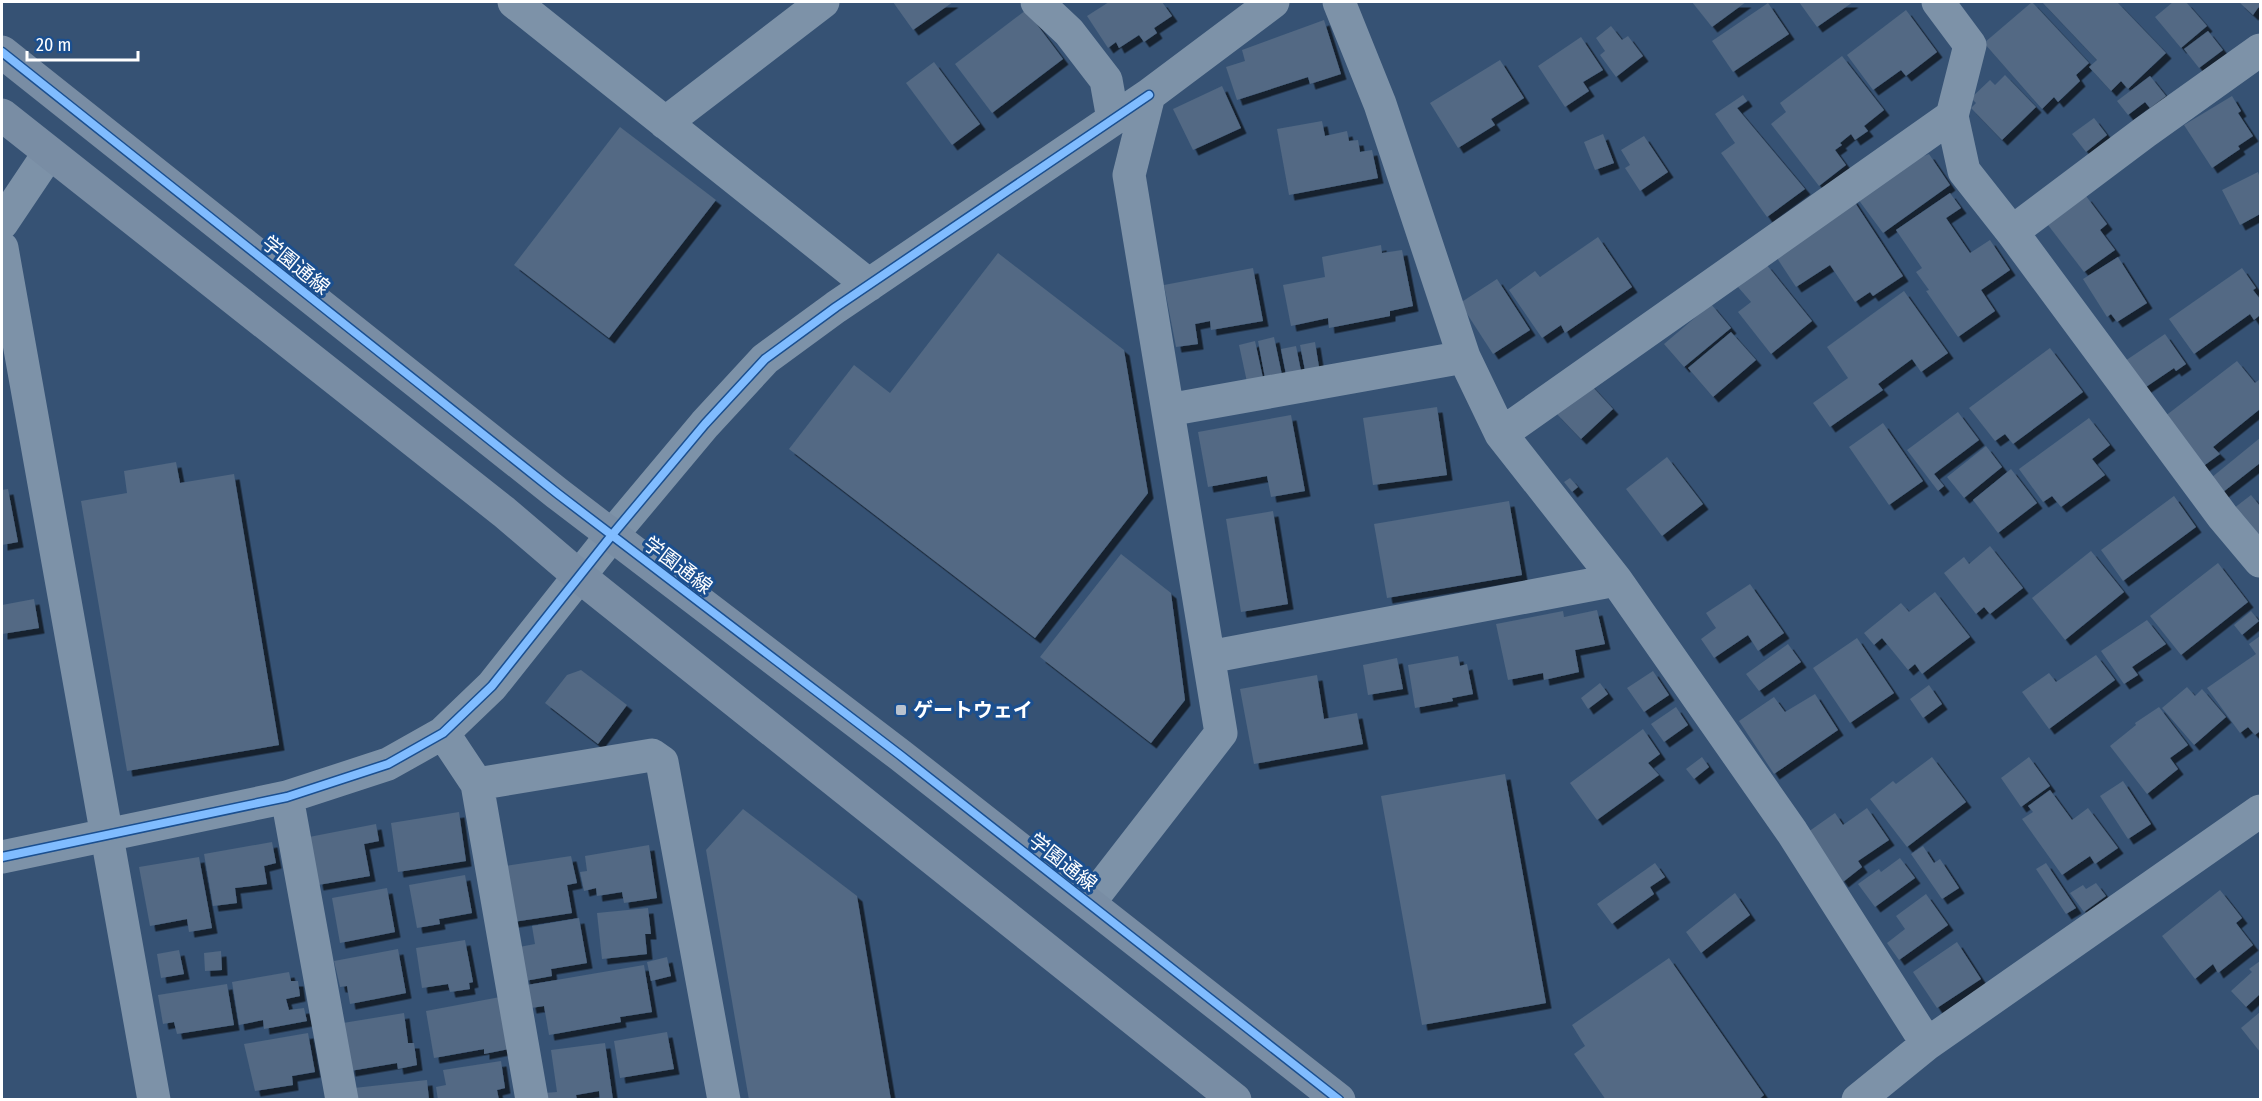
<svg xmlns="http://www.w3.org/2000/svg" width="2262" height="1101" viewBox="0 0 2262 1101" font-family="'Fira Sans Condensed','Noto Sans JP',sans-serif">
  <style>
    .building { fill: #526984; filter: url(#shadow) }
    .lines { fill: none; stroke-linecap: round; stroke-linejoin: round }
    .street { stroke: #7d92a8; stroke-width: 33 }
    .secondary { stroke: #798da4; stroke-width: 33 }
    .cycleway-casing { stroke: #1b4f8f; stroke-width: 11 }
    .cycleway { stroke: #80bcff; stroke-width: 8 }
    .poi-dot { fill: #b9c2ce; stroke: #1b4f8f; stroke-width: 2 }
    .labels { text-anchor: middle; stroke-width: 6; stroke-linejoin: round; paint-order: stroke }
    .street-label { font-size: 20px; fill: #fff; stroke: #1b4f8f }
    .poi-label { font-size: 20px; font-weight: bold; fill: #fff; stroke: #1b4f8f; text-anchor: start }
  </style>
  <defs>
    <filter id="shadow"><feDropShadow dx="5.5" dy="5.5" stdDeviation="0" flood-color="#0009"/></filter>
  </defs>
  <rect width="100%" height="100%" fill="#365274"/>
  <path class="building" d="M893,2H953L913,30Z
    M1109,2H1162L1172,16L1154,28L1157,33L1144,42L1139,35L1119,48L1116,42L1108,48L1087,16Z
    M1692,2H1746L1712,27Z
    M1799,2H1853L1817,27Z
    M2032,2L2089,63L2076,75L2080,81L2058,102L2054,97L2042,109L1984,43Z
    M2042,2H2117L2166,53L2128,89L2121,81L2111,91L2089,67L2097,60Z
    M2173,2H2186L2207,26L2181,48L2155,17Z
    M2239,2H2260V5L2253,15Z
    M1768,3L1789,34L1733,72L1712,41Z
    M1026,10L1063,59L992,113L955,64Z
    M1906,10L1937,52L1906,76L1901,70L1873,90L1847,55Z
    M1324,20L1341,74L1310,84L1308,77L1237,100L1226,67L1245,61L1242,50Z
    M1611,26L1622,40L1628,36L1643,56L1616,77L1600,55L1605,51L1596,38Z
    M2208,31L2223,50L2199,68L2184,49Z
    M1581,37L1603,70L1583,82L1589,91L1565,107L1538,66Z
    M1842,56L1884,110L1864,126L1868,131L1855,140L1851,134L1840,143L1842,145L1835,150L1846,165L1819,186L1771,124L1786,112L1780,103Z
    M1500,60L1524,98L1491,119L1495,125L1458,148L1430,103Z
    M934,62L980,124L952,145L906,83Z
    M2005,75L2036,107L2002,140L1971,108L1976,103L1971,98L1990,80L1995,85Z
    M2150,76L2166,96L2150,108L2145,102L2128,115L2117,101Z
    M1222,86L1241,128L1193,150L1173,109Z
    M1743,95L1747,101L1737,108L1805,189L1767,217L1721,153L1735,143L1715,114Z
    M2232,96L2241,111L2238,113L2253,136L2238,146L2240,149L2212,168L2184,125Z
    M2094,118L2107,135L2086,152L2072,134Z
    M1322,121L1325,136L1347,131L1349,141L1358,140L1360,152L1372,150L1378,178L1289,195L1277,129Z
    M620,127L716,200L609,338L514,265Z
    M1603,134L1614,163L1595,170L1584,142Z
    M1644,136L1668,172L1640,191L1625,168L1630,165L1621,150Z
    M1929,154L1950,185L1883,233L1855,195L1892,168Z
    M2258,172L2260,178V214L2240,225L2222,190Z
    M1950,193L1961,208L1946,218L1970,253L1990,240L2010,270L1981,290L1995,311L1958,337L1926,291L1929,290L1916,272L1922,268L1896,230Z
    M2086,196L2107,224L2100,230L2115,250L2084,272L2048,225Z
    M1852,198L1903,276L1873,296L1870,292L1855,302L1830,265L1796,287L1775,255Z
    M1598,237L1632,287L1565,333L1561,325L1542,338L1509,290L1535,271L1540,277Z
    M1381,245L1382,253L1402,250L1413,306L1390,311V316L1329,328L1328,318L1291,326L1283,285L1325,277L1322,257Z
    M998,253L1124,350L1148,493L1035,638L789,449L854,365L890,393Z
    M2118,257L2147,303L2117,322L2111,314L2107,317L2083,279Z
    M1766,264L1812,321L1771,354L1738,312L1751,302L1738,287Z
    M1253,268L1263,321L1211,330L1210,321L1195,324L1198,344L1176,347L1164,285Z
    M2242,268L2256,288L2253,290L2260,299V315L2254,320L2250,314L2194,354L2169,319Z
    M1497,279L1530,330L1493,354L1460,303Z
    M1904,291L1948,353L1921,372L1912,359L1878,384L1883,390L1830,427L1813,403L1848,378L1827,347Z
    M1711,304L1731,328L1684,367L1664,344Z
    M1731,332L1756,360L1713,397L1688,368Z
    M2165,334L2186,364L2176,371L2174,368L2143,389L2125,361Z
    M1274,337L1282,375L1265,378L1258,341Z
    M1255,341L1263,378L1247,382L1239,345Z
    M1315,342L1319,367L1305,370L1300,345Z
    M1296,346L1301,371L1286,374L1281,349Z
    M2050,348L2083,392L2013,444L2005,434L1995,441L1969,408Z
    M2237,361L2255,383L2260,379V409L2213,447L2220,454L2198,470L2160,420Z
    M1589,383L1613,409L1581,439L1556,413Z
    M1437,407L1447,475L1373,485L1363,418Z
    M1958,412L1979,440L1934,474L1944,486L1938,491L1907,450Z
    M1291,415L1305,491L1271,497L1267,476L1208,487L1198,432Z
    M2089,418L2110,445L2092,459L2105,475L2061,507L2052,496L2043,502L2019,469Z
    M1883,423L1923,481L1889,505L1849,447Z
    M2260,438V463L2218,496L2206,482Z
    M1986,446L2002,467L1964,498L1947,477Z
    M1667,457L1703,504L1662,536L1626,489Z
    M176,462L180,483L234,474L279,745L127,771L81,501L127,493L124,471Z
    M2011,469L2037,503L1998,533L1973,500Z
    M1570,478L1578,487L1572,492L1564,482Z
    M8,489L18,542L2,545V490Z
    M2251,495L2260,506V545L2229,512Z
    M2174,496L2196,527L2123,581L2101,550Z
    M1509,501L1522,575L1387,598L1374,524Z
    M1273,511L1288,604L1241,612L1226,519Z
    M1990,546L2023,588L1990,614L1984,607L1976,614L1944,573L1964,557L1969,564Z
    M2091,551L2124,592L2065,640L2032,598Z
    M1121,554L1171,593L1185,700L1151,743L1040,657Z
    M2218,563L2248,602L2181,655L2150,616Z
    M1750,584L1784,633L1758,651L1748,635L1714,658L1701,639L1716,628L1706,613Z
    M1935,592L1970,637L1922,674L1915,664L1908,670L1882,638L1874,645L1864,633L1901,603L1909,612Z
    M34,599L39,628L2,634V605Z
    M1597,610L1605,644L1575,650L1579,672L1544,680L1543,673L1508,680L1496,624L1563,611L1564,617Z
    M2251,611L2259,621L2242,635L2234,625Z
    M2147,620L2166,644L2132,667L2138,675L2124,684L2101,651Z
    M2260,636V731L2255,735L2248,727L2240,733L2207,688L2256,654L2249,644Z
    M1857,638L1894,693L1850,723L1813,668Z
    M1788,644L1801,662L1759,691L1746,674Z
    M2096,655L2115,680L2049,729L2022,692L2049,673L2056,682Z
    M1458,656L1460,666L1467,664L1473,694L1452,698L1453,701L1415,708L1408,665Z
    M1397,658L1403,689L1368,695L1363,665Z
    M581,670L627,705L598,744L545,703L567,675Z
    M1653,671L1669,695L1644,712L1627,688Z
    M1317,675L1324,719L1357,713L1363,744L1254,764L1240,689Z
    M1600,683L1608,694L1588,709L1581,698Z
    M1929,685L1942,704L1923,718L1910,699Z
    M2187,687L2195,696L2202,689L2226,717L2194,745L2162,708Z
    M1815,694L1838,730L1774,774L1739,721L1774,697L1785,712Z
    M1676,707L1688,725L1664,742L1651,724Z
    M2159,707L2188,745L2170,758L2178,769L2147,794L2110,746L2136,725L2135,723Z
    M1643,729L1660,754L1648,763L1659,775L1597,820L1570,783Z
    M1702,757L1709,767L1694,779L1686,769Z
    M1932,757L1966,802L1907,847L1870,799L1893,781L1896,784Z
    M2029,757L2050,786L2021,807L2001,778Z
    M1505,774L1546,1003L1422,1025L1381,796Z
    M2123,781L2151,824L2128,839L2100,796Z
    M2050,790L2072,820L2088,808L2118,848L2095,864L2090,856L2062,875L2022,819L2033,812L2028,806Z
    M1867,808L1889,840L1858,861L1862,867L1843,882L1808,832L1835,813L1843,825Z
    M743,809L857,896L891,1100H749L706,850Z
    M459,812L466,861L398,872L391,823Z
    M376,824L379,841L364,844L370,876L318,885L309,837Z
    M272,842L276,863L264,866L267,884L235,888L237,903L213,906L204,854Z
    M649,845L657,898L624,903L622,892L597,896L596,888L584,891L580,872L587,871L585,856Z
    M1923,846L1934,863L1940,859L1959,888L1942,899L1911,854Z
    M571,856L577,883L567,885L572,913L513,922L505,866Z
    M199,857L212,928L189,932L187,919L150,926L139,867Z
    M1900,858L1915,878L1875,907L1858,884L1879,869L1881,872Z
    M1655,863L1665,877L1650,887L1654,894L1612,924L1597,904Z
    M2046,863L2076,908L2066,914L2036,869Z
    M465,875L472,913L439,919L440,924L417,928L409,885Z
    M2096,883L2106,896L2084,912L2070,893L2083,885L2086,889Z
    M387,888L395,932L340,943L332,898Z
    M2220,890L2242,918L2236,923L2253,945L2218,973L2213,964L2195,979L2162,936Z
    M1735,893L1750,915L1701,953L1686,932Z
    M1926,894L1948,925L1899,960L1887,943L1905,929L1896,916Z
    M648,908L651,934H645L647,954L602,959L597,913Z
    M579,918L587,963L551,969L552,976L525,981L519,947L535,944L532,926Z
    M465,940L473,982L469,983L470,989L450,992L448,984L422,988L416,948Z
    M1957,942L1981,979L1937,1008L1913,972Z
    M398,949L406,993L350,1004L347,986L340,987L334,961Z
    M179,950L184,974L161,978L157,954Z
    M221,951L222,970L205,971L204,953Z
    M667,957L671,976L651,981L647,962Z
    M1669,958L1764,1095L1758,1100H1606L1574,1054L1585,1046L1572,1025Z
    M2260,961V994L2246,1007L2231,991L2252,972L2249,969Z
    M644,965L652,1012L620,1017L621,1022L549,1035L544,1006L531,1008L527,985Z
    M289,972L291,981H298L300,996L286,999L289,1010L304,1008L307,1021L264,1029L263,1020L239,1025L232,982Z
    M227,984L234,1025L177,1034L174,1022L163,1024L158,995Z
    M500,997L509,1049L484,1054V1049L434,1058L426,1011Z
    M2260,1012V1052L2241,1028Z
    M404,1013L408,1043H414L417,1065L398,1069L397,1063L350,1071L343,1023Z
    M667,1032L674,1069L620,1078L614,1041Z
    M308,1033L315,1072L292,1076L293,1085L255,1091L244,1044Z
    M605,1043L613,1100H600L599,1091L576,1095L577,1100H545L544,1093L557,1092L551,1050Z
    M501,1061L505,1088L497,1090L499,1100H438L436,1087L446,1085L443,1070Z
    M427,1080L429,1100H355L354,1088Z"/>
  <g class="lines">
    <path class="street" d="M514,2L869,285
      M1037,2L1069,32L1106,80L1113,119
      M1339,2L1380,104L1464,357L1501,434L1616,580L1792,832L1927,1044
      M1938,2L1970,45L1952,116L1964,171L2012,232
      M2260,50L2145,132L2012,232L2223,517L2260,561
      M665,123L823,2
      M2,223L49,153
      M2,248L154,1100
      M1168,410L1464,357
      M1501,434L1952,116
      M1209,657L1616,580
      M443,733L477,784L652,755L662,762L724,1100
      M477,784L532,1100
      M287,797L342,1100
      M2,857L287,797L388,764L443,733L492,686L612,535L705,424L765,359L836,307L1149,95
      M1089,903L1221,733L1129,175L1149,95L1273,2
      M1858,1100L1927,1044L2260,811"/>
    <path class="secondary" d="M2,52L558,494L900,755L1339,1100
      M2,115L504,512L579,576L1235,1100"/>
    <defs>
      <path id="cycleway" d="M2,52L558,494L900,755L1339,1100
        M2,857L287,797L388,764L443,733L492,686L612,535L705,424L765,359L836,307L1149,95"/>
    </defs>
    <use href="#cycleway" class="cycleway-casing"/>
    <use href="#cycleway" class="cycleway"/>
  </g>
  <rect class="poi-dot" x="895" y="704" width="12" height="12" rx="3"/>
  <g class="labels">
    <g class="street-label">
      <text transform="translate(296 265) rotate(39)" y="7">学園通線</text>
      <text transform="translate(678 565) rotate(37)" y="7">学園通線</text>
      <text transform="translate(1063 862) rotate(38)" y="7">学園通線</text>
    </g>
    <g class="poi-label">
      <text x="913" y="717">ゲートウェイ</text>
    </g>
  </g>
  <rect width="2262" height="1101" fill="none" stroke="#ffffff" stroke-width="6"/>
  <path d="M27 51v9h111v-9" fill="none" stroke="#ffffff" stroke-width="3"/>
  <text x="36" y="51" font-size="18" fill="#ffffff" stroke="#1b4f8f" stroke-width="4.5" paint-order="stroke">20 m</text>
</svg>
